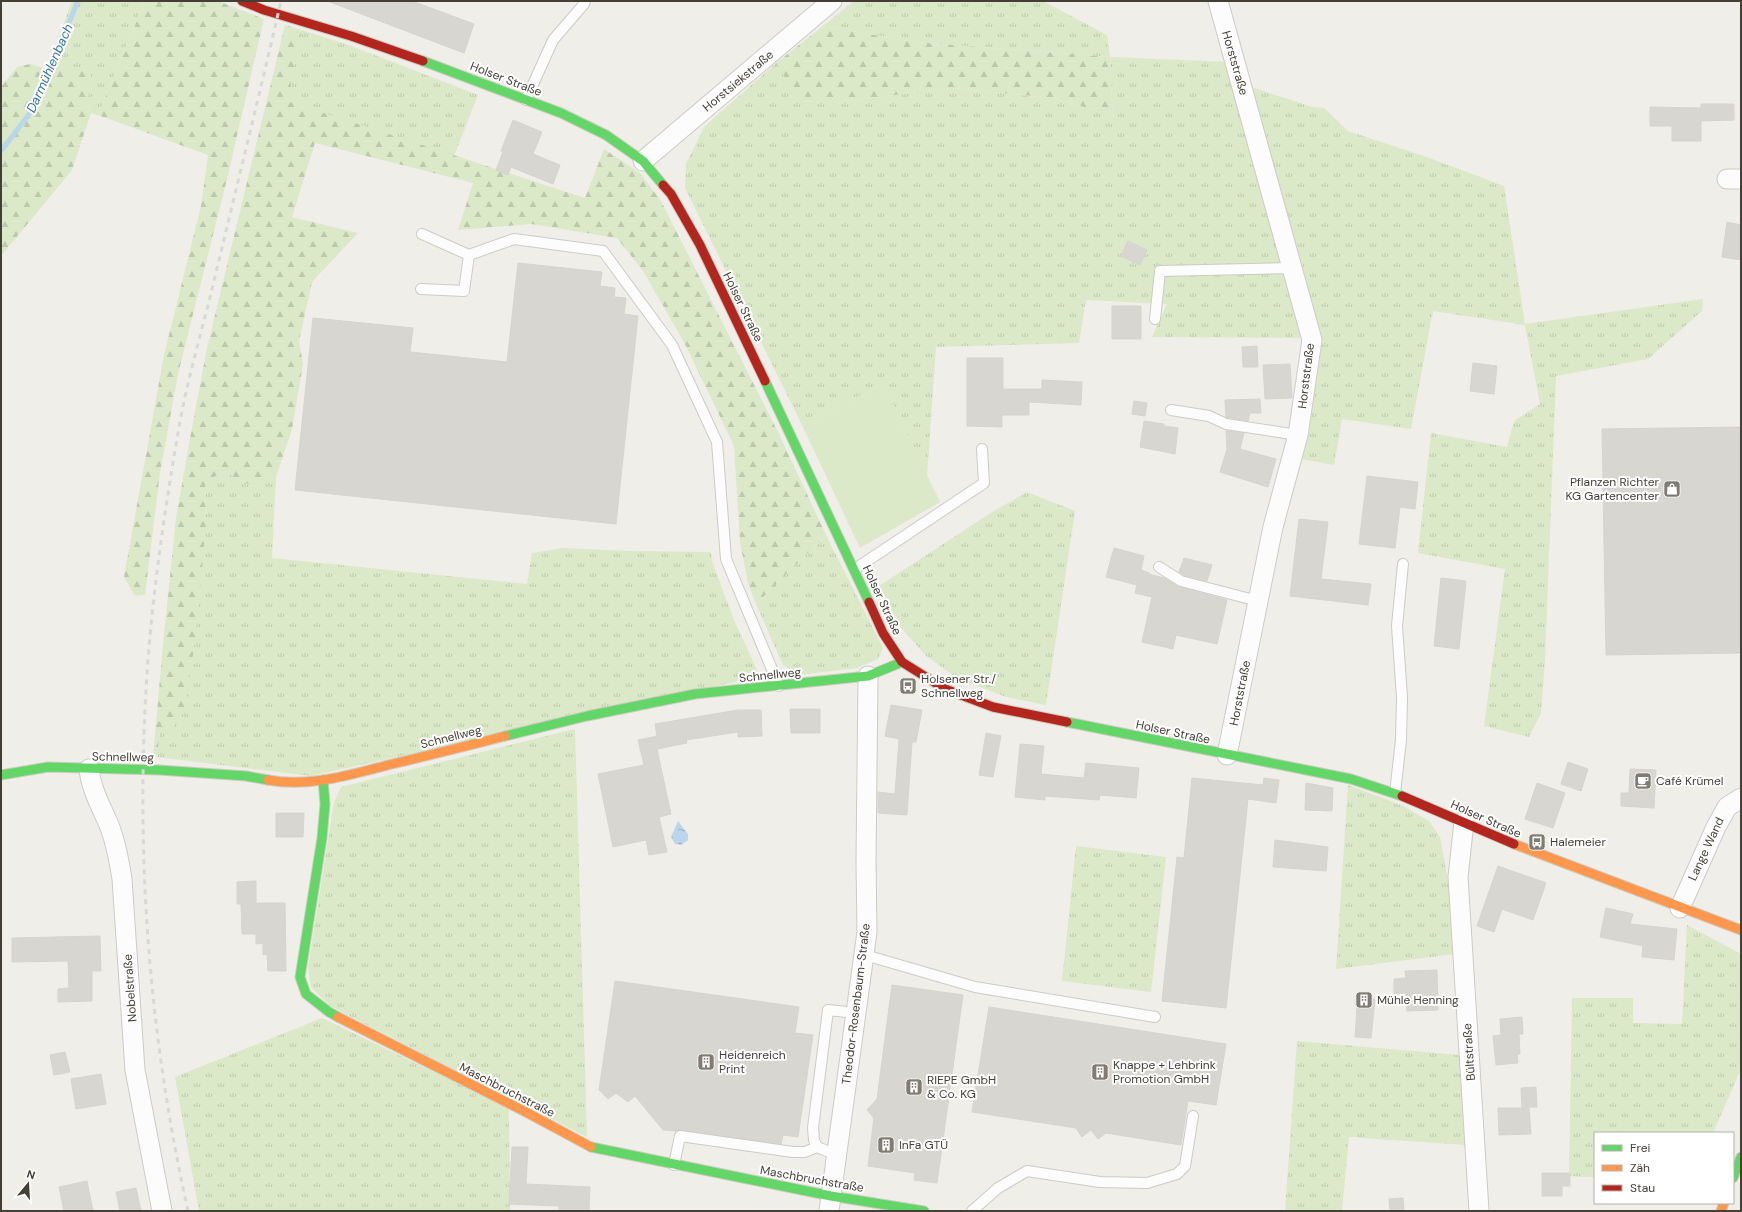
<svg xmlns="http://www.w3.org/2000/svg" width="1742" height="1212" viewBox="0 0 1742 1212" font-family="'DM Sans',sans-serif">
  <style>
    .grass { fill: url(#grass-tufts) }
    .forest { fill: url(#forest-firs) }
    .pitch { fill: #dbe9c8 }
    .water { fill: url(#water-ripples) }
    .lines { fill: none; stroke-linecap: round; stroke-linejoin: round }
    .stream { stroke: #b9d6ec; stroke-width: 5 }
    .building { fill: #d8d6d1; stroke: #d7d4ce }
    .lane-casing { stroke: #cdcbc6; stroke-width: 12 }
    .street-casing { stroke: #cdcbc6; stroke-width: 21 }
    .fast-casing { stroke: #cecbbf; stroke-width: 11 }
    .slow-casing { stroke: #cecbbf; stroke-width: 11 }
    .jam-casing { stroke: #cecbbf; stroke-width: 11 }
    .lane { stroke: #fdfcfc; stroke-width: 10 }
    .street { stroke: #fdfcfc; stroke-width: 19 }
    .fast { stroke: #63d668; stroke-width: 9 }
    .slow { stroke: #ff974d; stroke-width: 9 }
    .jam { stroke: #b3261e; stroke-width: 9 }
    .rail { stroke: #d8d8d7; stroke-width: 3; stroke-dasharray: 5 5; stroke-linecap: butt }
    .labels { text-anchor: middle; stroke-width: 4; stroke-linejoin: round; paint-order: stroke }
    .street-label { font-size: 12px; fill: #443f35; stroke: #fff }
    .poi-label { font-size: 12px; fill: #443f35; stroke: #fff; text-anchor: start }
    .water-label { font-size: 13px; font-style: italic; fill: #3272ac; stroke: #fff }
  </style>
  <defs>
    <pattern id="grass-tufts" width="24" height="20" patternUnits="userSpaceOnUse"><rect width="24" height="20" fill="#dbe9c8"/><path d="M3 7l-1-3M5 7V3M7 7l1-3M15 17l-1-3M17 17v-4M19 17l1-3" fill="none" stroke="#bdc9ac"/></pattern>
    <pattern id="forest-firs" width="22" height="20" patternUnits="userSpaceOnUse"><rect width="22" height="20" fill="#dbe9c8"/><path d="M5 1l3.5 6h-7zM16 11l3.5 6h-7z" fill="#bdc9ac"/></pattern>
    <pattern id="water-ripples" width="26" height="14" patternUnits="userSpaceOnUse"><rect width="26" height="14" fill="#b9d6ec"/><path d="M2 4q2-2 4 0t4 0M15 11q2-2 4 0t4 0" fill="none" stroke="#98afc0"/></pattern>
  </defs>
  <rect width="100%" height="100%" fill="#efeee8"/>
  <path class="grass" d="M72,1H145L98,115L91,113L87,106L47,69Z
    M854,1H1043L1107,35L1110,57L1231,62L1307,338L1152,337L1167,304L1086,300L1079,343L936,347L927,476L883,384L802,425L685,188L686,164L704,127L775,64L804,101H846L952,88L1052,98L1095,110L1113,122L1110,57L914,42L823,26Z
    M302,30L349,45L478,95L454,156L286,101Z
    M1252,87L1312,107L1324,108L1348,131L1427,157L1504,186L1525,324L1703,299L1702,311L1648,359L1556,376L1545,660L1541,713L1529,737L1484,726L1505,569L1418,553L1431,433L1507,447L1514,421L1540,404L1525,325L1433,311L1411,429L1342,419L1334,465L1301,459L1322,338Z
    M225,472L252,486L276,477L272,558L527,584L532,553L563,548L630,551L711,552L712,561L734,620L757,670L753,678L311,776L157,757L160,731L206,523L205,481Z
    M1027,492L1075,511L1046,705L1006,697L957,678L925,655L899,625L879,586L992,512Z
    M826,535L883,648L878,659L857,668L798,675L783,665L756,604Z
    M575,729L587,1137L330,1006L311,987L308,967L334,802L341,787Z
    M1348,785L1401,805L1429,821L1440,837L1448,880L1455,954L1336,969Z
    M1076,846L1166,857L1151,992L1062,981Z
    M1687,925L1741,954V1069L1713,1133H1595V1177L1569,1176L1572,998H1633V1023L1682,1024Z
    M322,1018L509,1108L510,1211H199L175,1077Z
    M1297,1041L1459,1055L1465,1145L1349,1137L1342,1211H1285Z"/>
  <path class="forest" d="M145,1H218L264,19L227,179L178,374L160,473L145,595L135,596L124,577L164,355L201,206L208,155L98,115Z
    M285,25L302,30L287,101L585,198L604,149L640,173L661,201L780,436L826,535L756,604L748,583L740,542L734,446L685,344L643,271L617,238L531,224L458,230L473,183L315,143L292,217L358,233L312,282L299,341L303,364L292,429L276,477L252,486L225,472L205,481L206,523L196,634L185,709L172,729L160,731L157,757L153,758L163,644L176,518L191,433L207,348Z
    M823,26L914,42L1110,57L1113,122L1095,110L1052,98L953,88L846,101H803L775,64Z
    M30,64L47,69H92L87,106L91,113L72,170L1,256V87L17,67Z"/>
  <path class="pitch" d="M883,384L940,502L860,548L802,425Z"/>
  <path class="water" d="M678,821L688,834V840L681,845L675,844L671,837Z"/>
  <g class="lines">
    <path class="stream" d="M1,151L33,109L78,1"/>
  </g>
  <path class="building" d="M330,1H412L474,24L464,53L330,2Z
    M1701,104H1734V120L1701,121V141H1672V126H1650V107L1701,108Z
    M513,120L542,132L533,154L560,165L553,184L511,167L508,175L496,170L503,152L501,151Z
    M1727,222L1741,225V260L1722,257Z
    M1128,241L1147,250L1140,265L1121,256Z
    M518,263L602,272L600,286L615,288L614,297L626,298L624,314L638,316L616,524L295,490L313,318L413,328L410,352L507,362Z
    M1112,306H1141V339H1112Z
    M1257,346L1258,367H1243L1242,347Z
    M967,358H1003V389H1042V380L1082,382L1081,405L1029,402V415H1002V427L967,426Z
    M1473,363L1497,366L1494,394L1470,391Z
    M1290,364L1292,398L1265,399L1263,365Z
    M1260,399L1261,413H1250L1248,421L1226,417L1225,400Z
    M1134,401L1147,403L1145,416L1132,414Z
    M1144,421L1164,424V426L1178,428L1175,454L1140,447Z
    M1741,427V653L1606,655L1602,429Z
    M1226,431L1244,433L1240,449L1276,459L1268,487L1220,472L1227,449Z
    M1367,476L1418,482L1415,509L1400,507L1395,548L1359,544Z
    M1299,519L1328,522L1321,579L1371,584L1368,605L1290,596Z
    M1114,548L1144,556L1141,570L1149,573V574L1164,578L1179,587L1227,600L1217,644L1176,635L1173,649L1142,642L1152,597L1135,593L1137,585L1106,577Z
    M1184,558L1212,565L1207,581L1184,575L1179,572Z
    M1441,578L1466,581L1459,649L1434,646Z
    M891,705L922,710L916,742H912L907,815L878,813V792L895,794L899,739L885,736Z
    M790,709H820V733H791Z
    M738,710H761L762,736L738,737V732L686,740L687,743L657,749L671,814L659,817L667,852L649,855L646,840L613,847L598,774L644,765L638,740L657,736L655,724Z
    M986,733L1001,736L993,777L979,775Z
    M1020,744L1044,746L1041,774L1084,778L1086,763L1139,768L1136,798L1100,795L1099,800L1045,796V800L1015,797Z
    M1568,762L1588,769L1581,791L1561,784Z
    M1630,769L1656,770L1654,808L1621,806V793H1629Z
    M1192,778L1263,785L1264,778L1279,780L1276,803L1248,799L1226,1008L1162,1001L1177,857L1184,858Z
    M1306,783L1333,788L1332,811L1305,810Z
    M1537,783L1565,793L1553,828L1525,819Z
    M276,813H304L303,837H276Z
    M1275,840L1328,847L1326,871L1273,867Z
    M1498,866L1546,883L1533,920L1502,909L1494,932L1477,926Z
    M256,881V903H285L286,971H268L267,954L263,955V943L256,944V934H242L241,904H237V882Z
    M1606,908L1633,914L1630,924L1677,929L1674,960L1642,957L1643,946L1600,937Z
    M100,936L101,971H92V1001L58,1002V989L69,988L68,961L12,962V938Z
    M1437,970L1438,1010L1407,1011L1406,993L1394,994V979L1406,978L1405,971Z
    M615,981L799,1007L795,1033L813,1035L798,1137L783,1135L781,1144L681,1130L676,1131L663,1130L635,1096L628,1102L616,1093L608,1099L599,1090Z
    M892,985L963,995L937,1183L914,1180L915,1173L868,1166L874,1118L867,1110L877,1099Z
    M1360,993H1365L1369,994L1375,1000L1371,1038L1355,1037L1357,1008L1355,1003L1356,996Z
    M989,1007L1226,1044L1216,1105L1188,1101L1181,1145L1106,1133L1098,1139L1091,1130L1082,1137L1076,1128L972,1112Z
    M1522,1017L1523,1034H1519L1520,1054H1517L1518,1063L1496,1065L1493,1036L1501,1035L1500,1019Z
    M65,1052L70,1072L54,1075L50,1055Z
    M101,1074L106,1104L76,1109L71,1079Z
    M1536,1087L1537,1107H1524H1529L1531,1134L1499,1135L1498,1108H1522L1521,1088Z
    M512,1147H528L526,1184L590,1187L589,1211H559V1206L509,1204Z
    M1542,1173H1570V1186H1562V1196H1542Z
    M87,1181L93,1211H64L59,1187Z
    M136,1188L141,1211H120L116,1192Z
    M1403,1198L1404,1211H1390L1389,1199Z"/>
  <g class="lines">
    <defs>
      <path id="lane" d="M526,100L553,40L584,4L585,1
        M422,234L469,255
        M421,289L464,291L469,255L514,239L603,251L672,345L717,442L726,559L779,686
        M1155,319L1160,271L1292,268
        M1171,410L1209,416L1226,424L1298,435
        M1159,567L1181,581L1258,601
        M855,569L984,483L982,449
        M1395,793L1401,740L1402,697L1397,626L1403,564
        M865,955L975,987L1155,1017
        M837,1155L817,1147L814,1140L813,1128L828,1010L857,1013
        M674,1165L680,1136L793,1152H805L817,1147
        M972,1211L998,1188L1027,1171L1100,1182L1147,1183L1177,1174L1185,1166L1193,1116"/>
      <path id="street" d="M1218,1L1312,340L1298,435L1273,527L1227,755
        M643,161L832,1
        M1727,179H1741
        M89,769C91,789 101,806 109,825C116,842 119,860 122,879L135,1070L162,1211
        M1464,822L1458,877L1479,1211
        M1680,908L1716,827L1727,807L1741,798
        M829,1211L867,932L866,862L868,676"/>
      <path id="fast" d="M423,61L561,113L606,135L643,161L663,185
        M765,381L869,602
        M1067,722L1351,779L1402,796
        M505,736L587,716L695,694L868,676L902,662
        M1,775L48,767L159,770L246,776L268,780
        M323,780L325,804L322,838L300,977L306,994L329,1012L338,1017
        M591,1147L831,1196L924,1211
        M1733,1178L1741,1157"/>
      <path id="slow" d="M268,780C310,788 352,774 392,764C430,755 467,746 505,736
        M1514,844L1741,930
        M338,1017L524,1111L591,1147
        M1721,1211L1724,1203"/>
      <path id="jam" d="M242,1L264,10L351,36L423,61
        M663,185L671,194L700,245L765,381
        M869,602L883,633L902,662L945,689L993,707L1067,722
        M1402,796L1514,844"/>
    </defs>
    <use href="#lane" class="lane-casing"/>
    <use href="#street" class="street-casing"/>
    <use href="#fast" class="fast-casing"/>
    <use href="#slow" class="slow-casing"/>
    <use href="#jam" class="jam-casing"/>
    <use href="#lane" class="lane"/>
    <use href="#street" class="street"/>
    <use href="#fast" class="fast"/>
    <use href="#slow" class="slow"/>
    <use href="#jam" class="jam"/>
    <path class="rail" d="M188,1211C150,1040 136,865 146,690C151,602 164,514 179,427C187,381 201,334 212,289C235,193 259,97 281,1"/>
  </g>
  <defs>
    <symbol id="shop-square" viewBox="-11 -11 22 22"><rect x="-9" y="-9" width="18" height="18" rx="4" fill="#807c74" stroke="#fff"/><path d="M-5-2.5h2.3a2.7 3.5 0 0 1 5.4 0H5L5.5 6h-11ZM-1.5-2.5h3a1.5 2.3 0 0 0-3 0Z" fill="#fff"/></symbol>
    <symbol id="bus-square" viewBox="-11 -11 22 22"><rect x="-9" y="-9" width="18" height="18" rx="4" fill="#807c74" stroke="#fff"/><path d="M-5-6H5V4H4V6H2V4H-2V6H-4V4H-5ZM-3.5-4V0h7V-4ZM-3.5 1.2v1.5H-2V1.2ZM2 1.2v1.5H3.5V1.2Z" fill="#fff"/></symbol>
    <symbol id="cafe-square" viewBox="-11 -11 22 22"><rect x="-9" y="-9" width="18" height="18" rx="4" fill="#807c74" stroke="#fff"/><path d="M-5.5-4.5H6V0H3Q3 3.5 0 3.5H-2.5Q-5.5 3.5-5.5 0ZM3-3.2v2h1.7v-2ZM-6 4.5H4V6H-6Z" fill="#fff"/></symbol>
    <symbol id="building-square" viewBox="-11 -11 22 22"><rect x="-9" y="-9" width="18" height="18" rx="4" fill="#807c74" stroke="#fff"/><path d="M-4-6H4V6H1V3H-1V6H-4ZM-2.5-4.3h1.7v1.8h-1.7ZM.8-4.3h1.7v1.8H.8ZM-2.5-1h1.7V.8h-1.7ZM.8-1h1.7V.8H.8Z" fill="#fff"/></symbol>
  </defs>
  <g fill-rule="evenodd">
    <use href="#shop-square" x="1662" y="479" width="20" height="20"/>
    <use href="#bus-square" x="898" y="676" width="20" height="20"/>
    <use href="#cafe-square" x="1633" y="771" width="20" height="20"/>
    <use href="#bus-square" x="1527" y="832" width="20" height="20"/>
    <use href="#building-square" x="1354" y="990" width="20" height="20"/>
    <use href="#building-square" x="696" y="1052" width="20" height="20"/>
    <use href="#building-square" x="1090" y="1062" width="20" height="20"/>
    <use href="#building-square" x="904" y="1077" width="20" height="20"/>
    <use href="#building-square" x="876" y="1135" width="20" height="20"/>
  </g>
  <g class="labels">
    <g class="street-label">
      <text transform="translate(1235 63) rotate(74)" y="4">Horststraße</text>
      <text transform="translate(506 79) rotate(21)" y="4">Holser Straße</text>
      <text transform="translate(738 81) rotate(-40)" y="4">Horstsiekstraße</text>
      <text transform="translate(743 307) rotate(64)" y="4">Holser Straße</text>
      <text transform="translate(1306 376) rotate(-83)" y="4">Horststraße</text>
      <text transform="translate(882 600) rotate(65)" y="4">Holser Straße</text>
      <text transform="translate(770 675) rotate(-6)" y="4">Schnellweg</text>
      <text transform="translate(1240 693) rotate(-79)" y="4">Horststraße</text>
      <text transform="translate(1173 732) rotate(12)" y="4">Holser Straße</text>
      <text transform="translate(451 737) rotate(-14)" y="4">Schnellweg</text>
      <text transform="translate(123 757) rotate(1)" y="4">Schnellweg</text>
      <text transform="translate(1486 819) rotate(24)" y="4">Holser Straße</text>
      <text transform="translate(1706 849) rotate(-65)" y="4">Lange Wand</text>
      <text transform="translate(130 988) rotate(-94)" y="4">Nobelstraße</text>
      <text transform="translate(856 1004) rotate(-83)" y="4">Theodor-Rosenbaum-Straße</text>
      <text transform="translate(1469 1052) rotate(-94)" y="4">Bültstraße</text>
      <text transform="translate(507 1090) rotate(27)" y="4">Maschbruchstraße</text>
      <text transform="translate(812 1179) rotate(10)" y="4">Maschbruchstraße</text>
    </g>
    <g class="poi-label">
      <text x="1659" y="486" text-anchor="end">Pflanzen Richter<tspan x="1659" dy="14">KG Gartencenter</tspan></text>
      <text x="921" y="683">Holsener Str./<tspan x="921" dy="14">Schnellweg</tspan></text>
      <text x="1656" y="785">Café Krümel</text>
      <text x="1550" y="846">Halemeier</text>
      <text x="1377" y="1004">Mühle Henning</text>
      <text x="719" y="1059">Heidenreich<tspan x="719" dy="14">Print</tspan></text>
      <text x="1113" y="1069">Knappe + Lehbrink<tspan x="1113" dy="14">Promotion GmbH</tspan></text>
      <text x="927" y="1084">RIEPE GmbH<tspan x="927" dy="14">&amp; Co. KG</tspan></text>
      <text x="899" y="1149">InFa GTÜ</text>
    </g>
    <g class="water-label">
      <text transform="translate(49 68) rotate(-66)" y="5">Darmühlenbach</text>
    </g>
  </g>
  <rect width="1742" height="1212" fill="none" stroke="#443f35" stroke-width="4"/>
  <rect x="1594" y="1132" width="140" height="72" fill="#ffffff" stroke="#b4b2ae"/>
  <rect x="1602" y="1145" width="20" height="6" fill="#63d668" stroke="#b4b2ae"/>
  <text x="1630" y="1152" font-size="12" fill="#443f35">Frei</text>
  <rect x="1602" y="1165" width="20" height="6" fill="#ff974d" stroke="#b4b2ae"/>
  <text x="1630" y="1172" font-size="12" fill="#443f35">Zäh</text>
  <rect x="1602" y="1185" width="20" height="6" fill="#b3261e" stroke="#b4b2ae"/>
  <text x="1630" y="1192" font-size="12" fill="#443f35">Stau</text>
  <g transform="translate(28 1184) rotate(18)" stroke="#ffffff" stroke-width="3" paint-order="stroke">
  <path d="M0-3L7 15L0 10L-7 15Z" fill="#443f35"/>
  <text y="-6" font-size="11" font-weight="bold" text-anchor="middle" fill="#443f35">N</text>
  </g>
</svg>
